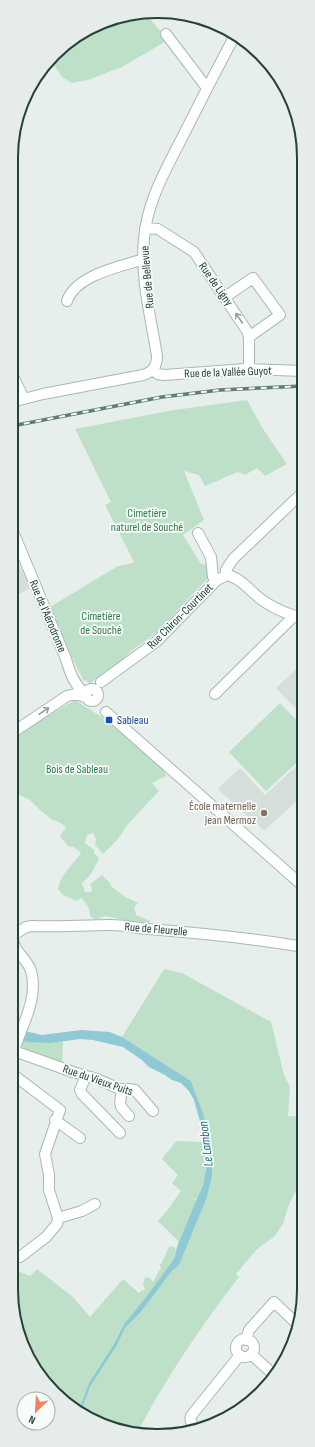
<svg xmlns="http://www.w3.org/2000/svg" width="315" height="1447" viewBox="0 0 315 1447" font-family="'Sofia Sans Condensed',sans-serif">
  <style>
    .built { fill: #d4dfda }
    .green { fill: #bfe0c8 }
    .water { fill: #8ec9d4 }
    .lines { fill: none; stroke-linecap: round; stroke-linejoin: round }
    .minor-casing { stroke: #a8b8b2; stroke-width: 12 }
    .minor { stroke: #fff; stroke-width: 10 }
    .rail-casing { stroke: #5f7d75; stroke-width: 3.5 }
    .rail { stroke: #f7fbf9; stroke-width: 2; stroke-dasharray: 6; stroke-linecap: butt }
    .oneway { stroke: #92a09c }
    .transit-dot { fill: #1a4fb4; stroke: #f7fbf9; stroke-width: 1.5 }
    .education-dot { fill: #8d6e63; stroke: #f7fbf9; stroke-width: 1.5 }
    .labels { text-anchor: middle; stroke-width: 3.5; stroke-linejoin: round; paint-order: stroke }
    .street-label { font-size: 12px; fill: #24423a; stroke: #f7fbf9 }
    .park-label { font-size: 12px; fill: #2d7a4b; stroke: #f7fbf9 }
    .transit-label { font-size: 12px; fill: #164399; stroke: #f7fbf9; text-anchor: start }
    .education-label { font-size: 12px; fill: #785e54; stroke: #f7fbf9; text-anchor: end }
    .water-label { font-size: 13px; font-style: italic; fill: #1c6f80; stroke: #f7fbf9 }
    .rim { fill: none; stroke: #24423a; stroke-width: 2 }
  </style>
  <rect width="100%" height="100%" fill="#e6efeb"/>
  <path class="built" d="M12,545L18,562L31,588L12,597Z
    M303,663V716L276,688Z
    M303,760V795L264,831L218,789L240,768L265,795Z"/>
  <path class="green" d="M146,14L168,40L122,67L88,80L72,83L63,78L51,61L68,41L119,16Z
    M247,400L263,429L287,464L265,476L257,468L245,475L238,472L205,486L199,475L184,471L204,520L183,535L201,564L207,565L208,578L157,632L130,652L124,658L89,684L86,680L84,681L68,650L50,607L118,566L129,564L134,562L105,505L111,502L75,429L174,410Z
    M75,700L100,716L136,745L164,770L166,776L152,783L159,791L128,824L118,839L103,854L95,845L96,839L93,833L87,835L85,843L94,850V853L99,859L91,874L82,883L85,892H91L92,889L90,884L102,875L110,883L111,886L125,897L138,903L134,907L136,915L150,921L149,924L136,923L106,916L95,920L90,916C90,908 87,904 81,898L77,901L63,895L58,889C60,874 73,865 81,853L74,847L68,846L60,836L66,827L59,822L51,819L40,810L30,800L17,794L12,785V737Z
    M280,703L303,727V757L266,791L229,752Z
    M164,969L182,973L271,1022L284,1075L290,1087L288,1116L303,1117V1176L288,1207L283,1224L274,1237L257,1249L236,1274L239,1277C201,1326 166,1378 137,1433L101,1425L81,1411L90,1387L117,1345L125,1328L141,1312L171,1272L179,1265L206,1200L212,1177V1151L203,1113L191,1081L122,1037Z
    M22,1040L51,1043L63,1041L62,1065L21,1049L20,1047Z
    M176,1141L203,1142C207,1168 207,1176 197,1200L187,1194L197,1201L179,1242L158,1221L166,1212L181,1191L172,1183L178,1175L162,1159Z
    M170,1246L174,1247L176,1250L174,1259L146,1297L124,1324L114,1344L89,1383L79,1410L54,1393L22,1345L11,1289V1268L30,1276L37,1269L72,1296L90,1317L123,1279L139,1293L142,1290H145C143,1285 142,1282 146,1277L150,1278L153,1282L158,1272L161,1269L160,1265C165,1259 165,1253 170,1246Z"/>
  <path class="water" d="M81,1030L110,1032L122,1037L191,1081L203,1113L212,1151V1177L206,1200L179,1265L171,1272L141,1312L125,1328L117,1345L90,1387L81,1411L79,1410L89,1383L114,1344L124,1324L146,1297L174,1259L178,1244L203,1185L206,1169L201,1125L194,1100L189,1091L181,1083L172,1080L165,1075L149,1067L142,1060L123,1047L93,1040L80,1039L51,1043L26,1042L22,1040L25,1031L42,1035Z"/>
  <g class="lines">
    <defs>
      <path id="minor" d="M166,34L207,88
        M145,228L158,229L194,252L247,331L249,337V369
        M225,297L253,278L280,315L249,337
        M67,301C76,275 119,267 144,259
        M153,370L158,374L164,375L246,369L303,371
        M12,374L24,399
        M12,402L43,394L143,375C153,372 157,366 157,356C151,318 140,277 144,239C147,200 168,166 185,132C201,100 218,67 235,35
        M12,529L66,659C70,673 74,684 85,694
        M198,533L211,557L213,577L217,580
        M227,575L226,570L233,559L303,492
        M101,682L156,642L217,580L227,575C242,578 252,594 265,602C277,610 290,615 303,618
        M86 695a6 6 0 1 1 12 0a6 6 0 1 1-12 0Z
        M215,694L294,616
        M106,712L303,886
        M12,733L67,696L75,694L85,697
        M12,936L26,927L32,926C58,927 85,925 111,925C124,925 136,928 148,929C200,933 251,938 303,947
        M14,1051L73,1072L97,1079L120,1089H129L135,1090L153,1111
        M11,1063C13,1056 14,1049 17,1042C25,1020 38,995 31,971C27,958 14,953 12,936
        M86,1076L80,1090L82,1094L120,1133
        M122,1089C120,1106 117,1103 129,1116
        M55,1120L80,1138
        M58,1218L82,1211L95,1204
        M11,1255L20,1257L46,1237L57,1224L58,1218L49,1190V1175L45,1154L60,1110L11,1073
        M236 1348a9 9 0 1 1 18 0a9 9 0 1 1-18 0Z
        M246,1340L249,1330L274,1302L297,1324
        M251,1354L274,1375
        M197,1429C193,1425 189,1422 191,1416L240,1355"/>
    </defs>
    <use href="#minor" class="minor-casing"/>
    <use href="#minor" class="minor"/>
    <defs>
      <path id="rail" d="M12,426L162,397L220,390L303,386"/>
    </defs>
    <use href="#rail" class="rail-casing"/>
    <use href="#rail" class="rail"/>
  </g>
  <defs><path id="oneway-shaft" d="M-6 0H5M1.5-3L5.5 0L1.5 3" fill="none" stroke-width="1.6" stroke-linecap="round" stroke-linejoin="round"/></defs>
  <g class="oneway">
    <use href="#oneway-shaft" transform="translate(239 318) rotate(-124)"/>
    <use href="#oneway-shaft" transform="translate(44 711) rotate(-34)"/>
  </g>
  <rect class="transit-dot" x="105" y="716" width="8" height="8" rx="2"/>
  <circle class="education-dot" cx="264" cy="813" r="4"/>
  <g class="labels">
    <g class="street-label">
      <text transform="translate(147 277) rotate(-95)" y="4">Rue de Bellevue</text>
      <text transform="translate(216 284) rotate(55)" y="4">Rue de Ligny</text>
      <text transform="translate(228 372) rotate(-2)" y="4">Rue de la Vallée Guyot</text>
      <text transform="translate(48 616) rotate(67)" y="4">Rue de l'Aérodrome</text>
      <text transform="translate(180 616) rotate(-45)" y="4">Rue Chiron-Courtinet</text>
      <text transform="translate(156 929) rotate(5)" y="4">Rue de Fleurelle</text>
      <text transform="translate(98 1080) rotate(19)" y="4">Rue du Vieux Puits</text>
    </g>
    <g class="park-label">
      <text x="147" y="517">Cimetière<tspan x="147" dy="14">naturel de Souché</tspan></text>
      <text x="101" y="620">Cimetière<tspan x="101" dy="14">de Souché</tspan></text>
      <text x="77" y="773">Bois de Sableau</text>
    </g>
    <g class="transit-label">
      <text x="117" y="724">Sableau</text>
    </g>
    <g class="education-label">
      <text x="256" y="810">École maternelle<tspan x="256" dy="14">Jean Mermoz</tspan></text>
    </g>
    <g class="water-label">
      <text transform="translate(205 1144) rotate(-97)" y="5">Le Lambon</text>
    </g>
  </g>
  <path d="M0 0H315V1447H0ZM157 18H158A139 139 0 0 1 297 157V1290A139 139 0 0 1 158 1429H157A139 139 0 0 1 18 1290V157A139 139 0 0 1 157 18Z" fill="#e6ecea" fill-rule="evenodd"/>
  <path class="rim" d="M157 18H158A139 139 0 0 1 297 157V1290A139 139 0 0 1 158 1429H157A139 139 0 0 1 18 1290V157A139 139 0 0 1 157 18Z"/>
  <g transform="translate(36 1411) rotate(205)"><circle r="19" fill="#f7fbf9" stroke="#a3b1ad"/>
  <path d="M0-3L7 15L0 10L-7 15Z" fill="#f4845f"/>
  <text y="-6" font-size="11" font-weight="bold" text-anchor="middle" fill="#24423a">N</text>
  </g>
</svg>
